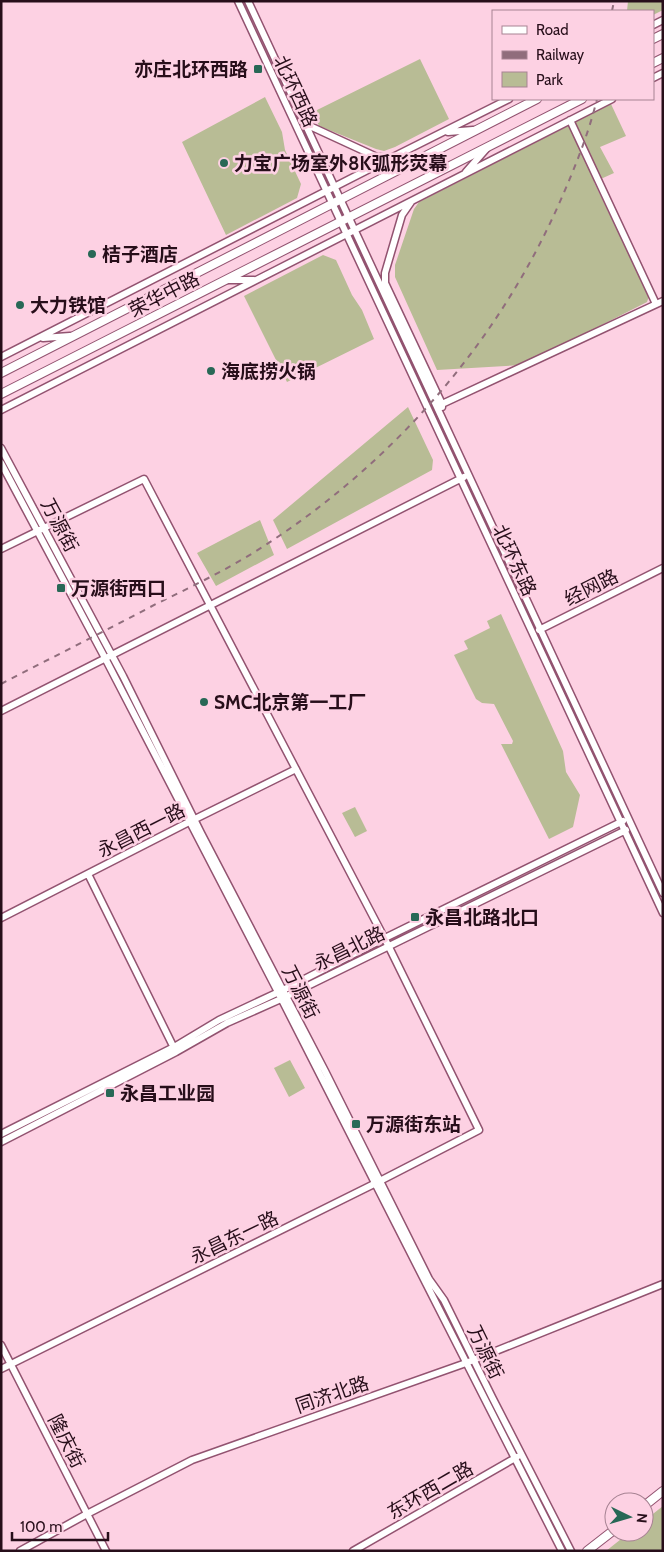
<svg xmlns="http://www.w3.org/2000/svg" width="664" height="1552" viewBox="0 0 664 1552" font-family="Cabin,'Noto Sans SC',sans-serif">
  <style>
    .green { fill: #b8bc95 }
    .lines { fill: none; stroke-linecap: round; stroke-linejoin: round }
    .minor-casing { stroke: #925370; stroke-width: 9 }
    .major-casing { stroke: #925370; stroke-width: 10 }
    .minor { stroke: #fff; stroke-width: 6 }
    .major { stroke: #fff; stroke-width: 8 }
    .rail { stroke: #906d7c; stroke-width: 2; stroke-dasharray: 6 6; stroke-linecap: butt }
    .poi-dot { fill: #286856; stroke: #fdd1e3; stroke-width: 2 }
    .labels { text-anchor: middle; stroke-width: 5; stroke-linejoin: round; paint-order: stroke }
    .poi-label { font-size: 19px; font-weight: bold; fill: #270e1a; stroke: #fdd1e3; text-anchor: start }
    .street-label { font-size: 19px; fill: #270e1a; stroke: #fdd1e3 }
  </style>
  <rect width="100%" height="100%" fill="#fdd1e3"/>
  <path class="green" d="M628,1H663V10L653,15V11H627Z
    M420,59L449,119L395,147L384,151L376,149L319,126L313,112Z
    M265,97L282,132L285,150L301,184L297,198L226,235L182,142Z
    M611,104L626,136L600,147L614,173L594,182L649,296L647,302L523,365L437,370L395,277V265L414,209L419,202Z
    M323,255L336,260L352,295L362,310L374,339L287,382L244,296Z
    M408,407L433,460L432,470L287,549L273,520Z
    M260,520L274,555L216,586L197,553Z
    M501,614L563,751L566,772L580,795L573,827L549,839L501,744H512L513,741L494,704L482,703L476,699L454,655L468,649L464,641L490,628L487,621Z
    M355,807L367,831L355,837L342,813Z
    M290,1060L305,1088L289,1097L274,1068Z
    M663,1506V1551H606L630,1532H644V1521Z"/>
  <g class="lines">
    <defs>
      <path id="minor" d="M238,1L663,913
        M248,1L663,893
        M653,25L663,20
        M653,78L663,73
        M570,120L656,304
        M304,121L312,127L377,157L391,158L509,99
        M448,132L473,130
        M466,172L487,148
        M411,202L402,215L385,273V283L442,404V407
        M228,280H254
        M43,338L70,336
        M1,357L391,158
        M442,404L663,301
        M1,410L612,99
        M1,448L123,676L201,833L325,1071L429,1279L444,1300L492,1397L571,1551
        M1,463L105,658L278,992L562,1551
        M1,549L144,479L388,945L479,1130L374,1184L1,1369
        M539,630L663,568
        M1,711L464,477
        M88,874L175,1050
        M1,918L189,822L296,769
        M1,1134L174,1047L219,1020L283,990L385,938L623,821
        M1,1142L176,1052L227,1023L281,999L626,830
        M1,1345L106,1551
        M20,1551L87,1514L192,1460L466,1363L663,1284
        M353,1551L517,1457"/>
      <path id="major" d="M653,39L663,34
        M653,63L663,58
        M1,373L537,99
        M1,394C195,297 388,196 582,99
        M644,1506L663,1491
        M587,1551L614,1530"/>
    </defs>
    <use href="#minor" class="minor-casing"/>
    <use href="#major" class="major-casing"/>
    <use href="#minor" class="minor"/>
    <use href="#major" class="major"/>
    <path class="rail" d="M612,11L614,1
      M1,684C53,657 105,631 156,604C189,588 222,572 253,553C389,468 498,345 562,197C576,165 589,132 597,99"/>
  </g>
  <g class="poi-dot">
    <rect x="253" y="64" width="10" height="10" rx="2.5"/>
    <circle cx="224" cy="163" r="5"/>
    <circle cx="92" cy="254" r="5"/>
    <circle cx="20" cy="305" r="5"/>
    <circle cx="211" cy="371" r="5"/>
    <rect x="56" y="583" width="10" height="10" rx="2.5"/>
    <circle cx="204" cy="702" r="5"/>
    <rect x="410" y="912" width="10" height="10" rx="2.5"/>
    <rect x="105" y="1088" width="10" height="10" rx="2.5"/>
    <rect x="351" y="1119" width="10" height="10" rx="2.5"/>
  </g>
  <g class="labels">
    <g class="poi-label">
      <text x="248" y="76" text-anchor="end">亦庄北环西路</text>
      <text x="234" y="170">力宝广场室外8K弧形荧幕</text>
      <text x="102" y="261">桔子酒店</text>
      <text x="30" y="312">大力铁馆</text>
      <text x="221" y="378">海底捞火锅</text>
      <text x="71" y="595">万源街西口</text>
      <text x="214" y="709">SMC北京第一工厂</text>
      <text x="425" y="924">永昌北路北口</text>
      <text x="120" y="1100">永昌工业园</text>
      <text x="366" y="1131">万源街东站</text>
    </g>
    <g class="street-label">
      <text transform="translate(296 91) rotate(65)" y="7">北环西路</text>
      <text transform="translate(164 294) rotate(-27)" y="7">荣华中路</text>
      <text transform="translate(60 525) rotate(62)" y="7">万源街</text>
      <text transform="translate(515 560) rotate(65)" y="7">北环东路</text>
      <text transform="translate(591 587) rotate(-27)" y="7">经网路</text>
      <text transform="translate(141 830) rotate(-27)" y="7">永昌西一路</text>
      <text transform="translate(349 948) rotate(-26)" y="7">永昌北路</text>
      <text transform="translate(301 992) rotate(63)" y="7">万源街</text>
      <text transform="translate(234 1237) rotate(-26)" y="7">永昌东一路</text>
      <text transform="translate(486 1352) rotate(64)" y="7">万源街</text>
      <text transform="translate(332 1394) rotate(-19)" y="7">同济北路</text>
      <text transform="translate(67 1441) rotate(63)" y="7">隆庆街</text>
      <text transform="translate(430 1490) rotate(-30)" y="7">东环西二路</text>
    </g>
  </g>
  <rect width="664" height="1552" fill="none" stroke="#270e1a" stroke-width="5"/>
  <rect x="492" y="10" width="162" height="90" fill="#fdd1e3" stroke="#a78393"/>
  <rect x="502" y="26" width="25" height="8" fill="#ffffff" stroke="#a78393"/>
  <text x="536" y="35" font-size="15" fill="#270e1a">Road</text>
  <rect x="502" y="51" width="25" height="8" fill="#906d7c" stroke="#a78393"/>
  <text x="536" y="60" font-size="15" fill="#270e1a">Railway</text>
  <rect x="502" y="72" width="25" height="15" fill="#b8bc95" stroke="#a78393"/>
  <text x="536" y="85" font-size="15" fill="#270e1a">Park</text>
  <g transform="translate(629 1517) rotate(95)"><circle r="24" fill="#fdd1e3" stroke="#a78393"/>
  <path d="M0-4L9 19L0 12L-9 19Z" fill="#286856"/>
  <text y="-8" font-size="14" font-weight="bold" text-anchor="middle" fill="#270e1a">N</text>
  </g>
  <path d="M12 1532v8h96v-8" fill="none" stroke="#270e1a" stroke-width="2.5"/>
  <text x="20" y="1532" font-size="15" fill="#270e1a" stroke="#fdd1e3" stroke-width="4" paint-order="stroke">100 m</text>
</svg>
